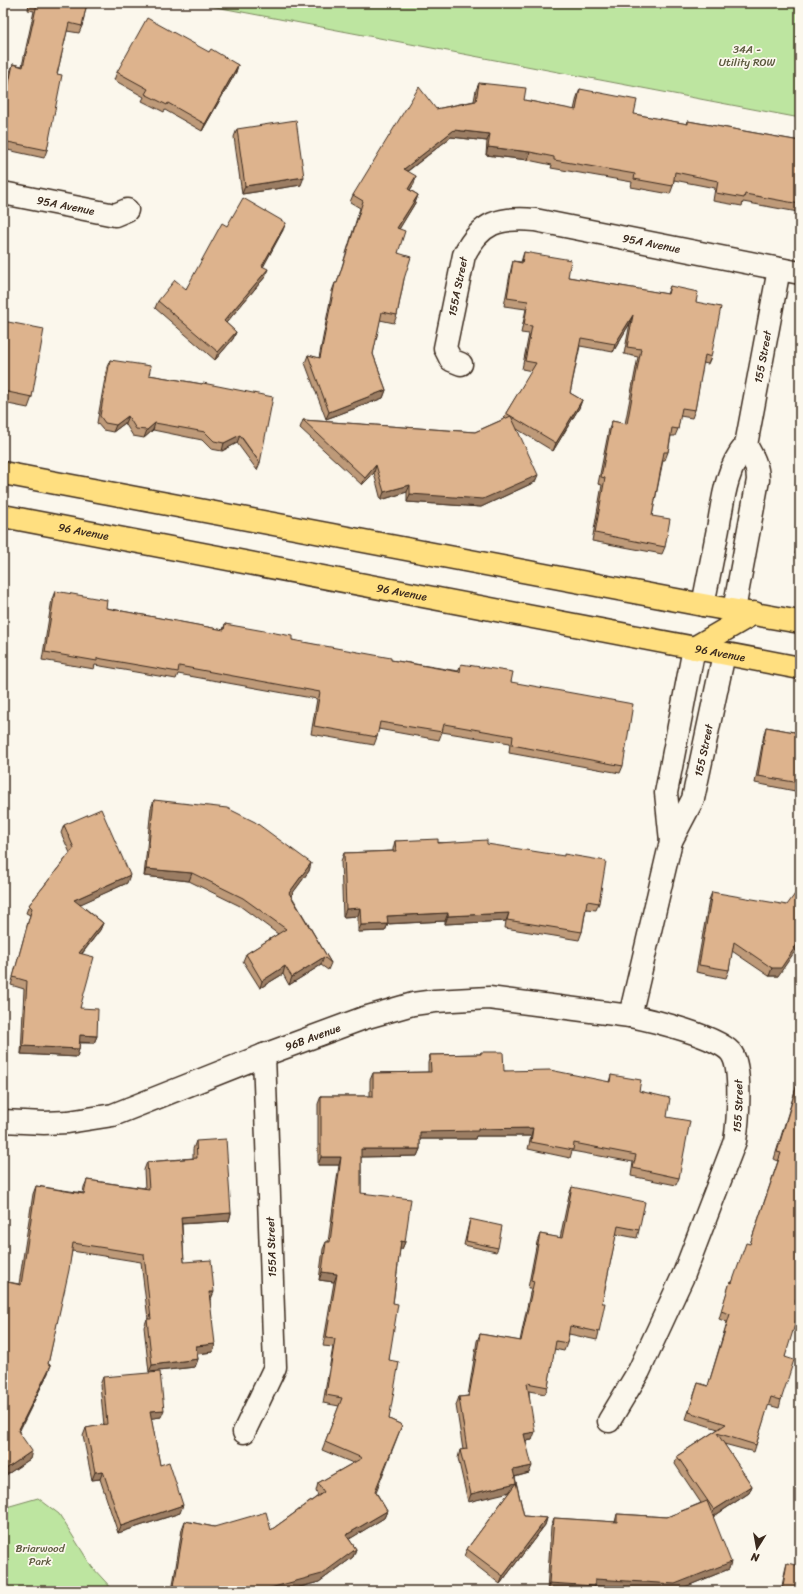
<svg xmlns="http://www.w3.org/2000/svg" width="803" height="1594" viewBox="0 0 803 1594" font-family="Sriracha,sans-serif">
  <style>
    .green { fill: #bde5a0; stroke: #7c885f }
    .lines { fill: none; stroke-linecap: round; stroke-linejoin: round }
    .minor-casing { stroke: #3b2a1e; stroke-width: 25 }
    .major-casing { stroke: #3b2a1e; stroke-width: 25 }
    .minor { stroke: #fbf7ec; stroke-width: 22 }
    .major { stroke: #ffdf80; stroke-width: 22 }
    .wall { fill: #be9a79; stroke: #3b2a1e }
    .shaded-wall { fill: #9b7d63; stroke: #3b2a1e }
    .building { fill: #ddb38d; stroke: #3b2a1e }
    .labels { text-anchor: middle; stroke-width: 3.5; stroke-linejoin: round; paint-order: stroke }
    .park-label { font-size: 11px; fill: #5c593e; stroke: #fbf7ec }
    .street-label { font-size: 11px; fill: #3b2a1e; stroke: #fbf7ec }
  </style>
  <rect width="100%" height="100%" fill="#fbf7ec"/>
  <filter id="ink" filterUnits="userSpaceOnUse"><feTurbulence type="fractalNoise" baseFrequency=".025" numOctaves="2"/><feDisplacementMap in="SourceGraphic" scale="8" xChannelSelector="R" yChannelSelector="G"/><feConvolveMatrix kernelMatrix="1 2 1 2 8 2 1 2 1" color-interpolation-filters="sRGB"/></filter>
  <g filter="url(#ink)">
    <path class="green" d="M195,3H800V118Z
      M38,1498L59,1514L92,1567L114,1591H3V1508Z"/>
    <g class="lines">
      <defs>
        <g id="minor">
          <path id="s1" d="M3,193L115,215L127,210"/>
          <path id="s2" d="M461,364L451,360L445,348L464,255C481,222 499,217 535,220L800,273"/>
          <path id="s3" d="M703,605C708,580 713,554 718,529C723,500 726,468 746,445L779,269"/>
          <path d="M734,610L758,480C758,466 753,457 746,445"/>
          <path d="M671,841L666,793L694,648"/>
          <path id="s4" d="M3,1121L44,1123L68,1122L113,1115L264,1055L364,1018L413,1004L435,1001L489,998L630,1016"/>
          <path id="s5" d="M609,1421L639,1371L684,1274L735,1141C738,1123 742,1069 732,1054C722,1037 651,1020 630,1016L671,841L693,799L724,654"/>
          <path d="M244,1432L275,1367L264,1055"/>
        </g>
        <g id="major">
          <path d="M3,473L703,605L800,622"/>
          <path id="s6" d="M3,516L800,668"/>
          <path d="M694,648L754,613"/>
        </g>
      </defs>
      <use href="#minor" class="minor-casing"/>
      <use href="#major" class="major-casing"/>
      <use href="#minor" class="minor"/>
      <use href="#major" class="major"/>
    </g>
    <path class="wall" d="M29,3H87L82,26L79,33L67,31L57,74L47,150L44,158L3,149V107L10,72L13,64L22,66L34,11L28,10Z
      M209,52L238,65L236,72L202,131L165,110L164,112L142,101L144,97L114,80L117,72Z
      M479,83L524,100L574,110L577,97L580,89L634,114L687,124L688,121L800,141V207L798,212L743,202L742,206L713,201L715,188L674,180L673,186L670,194L631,187L632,182L551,168L552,165L528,160L486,155L487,141L451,137L408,171L414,184L410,190L418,195L415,203L399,229L398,253L404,279L397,315L394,323L380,320L373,354L386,390L383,398L326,419L305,363L308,355L319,358L332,291L335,283H337L360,208L350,202L353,195L436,109L474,101L476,90Z
      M237,129L301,185L242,194L234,137Z
      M227,226L283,230L263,266L265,277L226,323L236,332L233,339L215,360L155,308L158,301L186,289Z
      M524,252L568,277L667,294L670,286L696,302L711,357L708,364L703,363L695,410L692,418L680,416L678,429L675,436H671L668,452L665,460H663L652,516L665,547L662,554L592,541L602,485L598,484L609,429L612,421L625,424L638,357L624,354L630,323L613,352L580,346L570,393L582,400L579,408L553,451L517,429L535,482L481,507L407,502V492L381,500L374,473L362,485L300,428L303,420L475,432L504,419L506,413L532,371L522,369L529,334L521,333L526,309L504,306L511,269L513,261L521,262Z
      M3,321L32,397L28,408L3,403Z
      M110,360L149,375L202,384L260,463L257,470L237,443L222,451L211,449L202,440L153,430L144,438L133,436L125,423L113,432L103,430L97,423L107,367Z
      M800,525V555L795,554Z
      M55,591L106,608L223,630L225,624L292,640L391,660L458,671L461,664L511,682L623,766L620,773L509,753L510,743L442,732L439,740L378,729L377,737L374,745L311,734L317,699L178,674L176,679L95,665L94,669L42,660L52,599Z
      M766,727L800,733V792L755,783L764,734Z
      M154,800L311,863L309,871L291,895L331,963L328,970L321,965L289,985L283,974L260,988L243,961L246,954L278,934L240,906L189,881L144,876L151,808Z
      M64,825L127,883L80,904L103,923L100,930L82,954L80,1008L97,1036L94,1043H80L79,1049L77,1057L21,1054L24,989L11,985L30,915L26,913L29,905L70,853L61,833Z
      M395,841L487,844L599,903L596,910L586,909L582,932L579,940L505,928L506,921L445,924V921L388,924L385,931L358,932V916L343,917L341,861L344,853L393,851V849Z
      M712,892L778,976H769L732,951L729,970L726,978L696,972L709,900Z
      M481,1052L504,1071L609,1082L611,1075L639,1091L667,1117L679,1178L676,1185L631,1176L633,1162L572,1151L570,1158L528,1149L531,1136H476L475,1139H420V1149L417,1156L361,1157V1193L405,1242L402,1249H400L393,1303L389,1360V1419L402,1425L376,1492L387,1511L384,1518L349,1539L356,1549L353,1557L319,1582L285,1591H172L182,1529L185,1521L214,1527L271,1530L318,1496L316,1491L318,1483L353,1463L322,1450L339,1406L323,1403L333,1347L323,1346L334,1282L319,1280L323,1249L326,1242H328L339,1165H318V1104L321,1096H370V1080L373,1073L428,1072V1063L430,1055L480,1054Z
      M799,1078L795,1302L785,1357L781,1400L779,1408L768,1405L754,1452L724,1444L752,1486L749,1493L713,1517L729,1569L675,1591H661L595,1586L593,1591H547L551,1526L554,1518L615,1522L617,1514L667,1517L701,1503L675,1464L677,1456L718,1429L686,1419L698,1383L708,1386L727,1322L719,1319L730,1282L732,1283L750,1244L778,1161L774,1159Z
      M196,1141L231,1213L229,1221L182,1224L184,1262L211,1299H210L213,1352L197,1354L198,1359L195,1367L149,1372L144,1327L147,1319H148L141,1262L72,1251L48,1364V1373L19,1432L30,1459L3,1477V1281L19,1284L33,1194L36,1186L83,1193L84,1187L87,1180L145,1188L144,1170L147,1162L193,1158V1149Z
      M572,1187L639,1230L637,1238L616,1234L602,1303L599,1332L597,1340L569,1334L567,1343L564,1351L554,1349L548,1387L545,1394L529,1391L532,1440L526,1441L529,1473L515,1477L524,1516L547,1518L545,1525L500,1584L464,1556L467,1549L510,1491L468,1502L458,1458L460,1450H463L456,1405L459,1397L468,1396L477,1341L480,1334L520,1341L531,1288H528L537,1242L540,1234L560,1238L569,1195Z
      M470,1219L498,1248L496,1252L464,1245L469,1223Z
      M103,1377L161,1417L151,1418L160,1465L180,1513L118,1533L100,1479L92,1480L83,1436L86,1428L104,1425L100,1385Z
      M787,1563L800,1591H781L785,1571Z"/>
    <path class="shaded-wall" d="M238,65L236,72L202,131L205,124Z
      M454,130L490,134L487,141L451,137L401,176L404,169Z
      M488,147L530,152L528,160L486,155Z
      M416,176L414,184L405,197L408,189Z
      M304,177L301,185L242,194L245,186Z
      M418,195L415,203L395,236L397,228Z
      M286,223L283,230L260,273L262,266Z
      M268,269L265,277L221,329L224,321Z
      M633,315L630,323L613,352L615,344Z
      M236,332L233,339L215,360L218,352Z
      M386,390L383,398L326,419L329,412Z
      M582,400L579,408L553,451L556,443Z
      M128,416L125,423L113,432L116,425Z
      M155,423L153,430L144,438L147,430Z
      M240,435L237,443L222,451L224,443Z
      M376,465L374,473L362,485L365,478Z
      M538,475L535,482L481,507L407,502L410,494Z
      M410,485L407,492L381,500L384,492Z
      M311,863L309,871L287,901L289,893Z
      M146,869L192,873L189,881L144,876Z
      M130,875L127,883L72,908L74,900Z
      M360,908L358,916L343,917L346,909Z
      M448,913L445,921L384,924L387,916Z
      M509,913L506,921L445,924L448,916Z
      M103,923L100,930L76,961L79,953Z
      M388,924L385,931L358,932L361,925Z
      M800,940V944L778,976H769L772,968Z
      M324,957L321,965L289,985L292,977Z
      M285,966L283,974L260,988L262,981Z
      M80,1035L97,1036L94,1043L77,1042Z
      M23,1046L79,1049L77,1057L21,1054Z
      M533,1128L531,1136H476L475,1139H417L420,1132L478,1129Z
      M361,1149H420L417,1156L358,1157Z
      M321,1157H341L339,1165H318Z
      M231,1213L229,1221L178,1224L181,1217Z
      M401,1241L405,1242L402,1249H398Z
      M322,1272L337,1274L334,1282L319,1280Z
      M209,1292H214L211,1299L207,1300Z
      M215,1344L213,1352L194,1354L196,1346Z
      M198,1359L195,1367L149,1372L152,1365Z
      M51,1365L48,1373L15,1438L18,1431Z
      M164,1410L161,1417L147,1419L150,1411Z
      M535,1432L532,1440L521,1441L524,1434Z
      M32,1451L30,1459L3,1477V1471Z
      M532,1466L529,1473L510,1478L513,1470Z
      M103,1471L100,1479L92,1480L95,1472Z
      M516,1483L514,1491L468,1502L471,1494Z
      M752,1486L749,1493L711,1518L714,1510Z
      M183,1505L180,1513L118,1533L121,1526Z
      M387,1511L384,1518L343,1543L346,1535Z
      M547,1518L545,1525L500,1584L503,1576Z
      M356,1549L353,1557L319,1582L285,1591H259Z
      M731,1562L729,1569L675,1591H661L595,1586L593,1591H547L549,1583L595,1579Z"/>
    <path class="building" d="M34,3H87L82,26L69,23L57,74L62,75L47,150L3,141V113L13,64L23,67L37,4Z
      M147,18L209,52L211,49L238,65L205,124L168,103L167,105L145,94L148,89L117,72Z
      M479,83L526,88L524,100L576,110L580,89L637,100L634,114L688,124V121L800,141V204L745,194L744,198L716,193L718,181L675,172L673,186L634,179L635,174L554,160V157L530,152L488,147L490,134L454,130L404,169L416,176L408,189L418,195L397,228L405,231L398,253L411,257L404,279L397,315L382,312L373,354L386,390L329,412L308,355L320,358L335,283H337L363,201L353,195L419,87L436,109L476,101Z
      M296,120L304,177L245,186L237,129Z
      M243,198L286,223L262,266L268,269L224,321L236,332L218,352L158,301L175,280L186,289L222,223L227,226Z
      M524,252L571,260L568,277L668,294L670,286L698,292L696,302L721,307L711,357L705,355L695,410L682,408L678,429L672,428L668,452H664L652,516L670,519L665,547L595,533L605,478L601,477L612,421L627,424L641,349L627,347L633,315L615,344L581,338L570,393L582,400L556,443L511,416L538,475L483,499L410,494V485L384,492L376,465L365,478L303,420L475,432L511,416L506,413L536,363L525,361L532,326L524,325L528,301L507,298L513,261L522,263Z
      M3,321L44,329L32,397L3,391Z
      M110,360L151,366L149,375L202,384L203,383L273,397L260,463L240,435L224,443L214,441L205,432L155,423L147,430L136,429L128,416L116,425L105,423L100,416Z
      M800,533V547H797Z
      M55,591L107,600L106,608L224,630L225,624L292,636V640L391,658V660L460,672L461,664L513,672L511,682L633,704L623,766L512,745L513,736L444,724L442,732L380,722L377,737L314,726L320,692L179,666L178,672L97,658V661L45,652Z
      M766,727L800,733V783L758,776Z
      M154,800L227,808L255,822L311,863L289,893L331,963L324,957L292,977L285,966L262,981L246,954L286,929L243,898L192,873L146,869Z
      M101,809L130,875L74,900L103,923L79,953L94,957L80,1008L98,1009L97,1036L80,1035L79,1049L23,1046L27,981L13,977L32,908L29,905L74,848L64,825Z
      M438,839V843L487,840V844L564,856V854L606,861L599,903L587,901L582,932L507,920L509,913L448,916V913L387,916L388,924L361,925L360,908L346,909L344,853L396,851L395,841Z
      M712,892L787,905L795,894L800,897V940L781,968H772L734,942L729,970L699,965Z
      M481,1052H503L504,1071L550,1070L610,1082L611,1075L641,1080L639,1091L670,1098L667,1117L690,1121L679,1178L633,1168L636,1155L574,1143L573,1150L531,1142L533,1128L478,1129V1131L420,1132V1149H361V1193L411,1199L405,1242L401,1241L393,1303L398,1304L389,1360L399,1362L389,1419L402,1425L375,1491L387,1511L346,1535L356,1549L322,1574L259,1591H203L174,1586L185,1521L214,1527L266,1512L271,1530L324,1492L318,1483L362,1458L325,1442L342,1398L326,1395L335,1339L326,1338L337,1274L322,1272L326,1242H330L341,1157H321V1096H373V1073L431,1072L430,1055L481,1054Z
      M799,1078H800V1288L795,1302L800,1303V1308L785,1357L794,1360L781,1400L771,1397L756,1445L717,1433L752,1486L714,1510L677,1456L726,1424L689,1412L698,1383L708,1386L730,1314L721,1311L730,1282L732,1283L746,1243L750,1244L781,1153L777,1152Z
      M226,1139L231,1213L181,1217L184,1262L211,1260L214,1292H209L215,1344L196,1346L198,1359L152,1365L147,1319H151L144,1254L73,1243L69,1270L48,1364L51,1365L18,1431L32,1451L3,1471V1281L21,1285L36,1186L84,1194L87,1180L149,1189L147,1162L197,1158L196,1141Z
      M572,1187L645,1202L639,1230L618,1226L602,1303H605L599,1332L570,1326L567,1343L556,1341L548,1387L527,1383L535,1432L524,1434L532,1466L513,1470L524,1516L547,1518L503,1576L467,1549L516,1483L471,1494L460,1450L467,1449L459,1397L469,1396L480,1334L521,1341L534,1281L531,1280L540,1234L562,1238Z
      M470,1219L502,1226L498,1248L466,1241Z
      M160,1372L164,1410L150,1411L160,1465L169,1462L183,1505L121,1526L103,1471L95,1472L86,1428L107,1424L103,1377Z
      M707,1501L731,1562L675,1584L595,1579V1586L549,1583L554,1518L617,1522V1514L667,1517Z
      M787,1563L800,1566V1591H782Z"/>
  </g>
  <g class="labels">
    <g class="park-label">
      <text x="747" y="53">34A -<tspan x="747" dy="13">Utility ROW</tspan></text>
      <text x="40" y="1552">Briarwood<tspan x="40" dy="13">Park</tspan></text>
    </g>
    <g class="street-label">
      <text dy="4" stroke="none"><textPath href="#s1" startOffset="64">95A Avenue</textPath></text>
      <text dy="4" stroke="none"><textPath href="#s2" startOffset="324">95A Avenue</textPath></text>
      <text dy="4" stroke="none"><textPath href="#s2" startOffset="87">155A Street</textPath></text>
      <text dy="4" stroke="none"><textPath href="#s3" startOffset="257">155 Street</textPath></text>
      <text dy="4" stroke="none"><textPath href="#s6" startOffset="82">96 Avenue</textPath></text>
      <text dy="4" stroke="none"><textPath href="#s6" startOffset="406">96 Avenue</textPath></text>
      <text dy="4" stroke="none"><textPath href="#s6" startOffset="730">96 Avenue</textPath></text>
      <text dy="4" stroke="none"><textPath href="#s5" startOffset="783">155 Street</textPath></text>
      <text dy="4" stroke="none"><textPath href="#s4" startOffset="325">96B Avenue</textPath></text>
      <text dy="4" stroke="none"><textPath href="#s5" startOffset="343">155 Street</textPath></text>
      <text transform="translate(271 1247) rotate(-92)" y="4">155A Street</text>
    </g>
  </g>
  <rect width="803" height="1594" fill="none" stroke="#fbf7ec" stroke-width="16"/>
  <rect x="8" y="8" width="787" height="1578" fill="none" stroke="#3b2a1e" stroke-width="1.5" filter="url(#ink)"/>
  <g transform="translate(757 1548) rotate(191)" stroke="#fbf7ec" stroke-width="3" paint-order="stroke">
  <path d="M0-3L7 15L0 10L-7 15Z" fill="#3b2a1e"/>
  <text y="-6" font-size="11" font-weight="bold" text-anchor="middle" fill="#3b2a1e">N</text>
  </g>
</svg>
